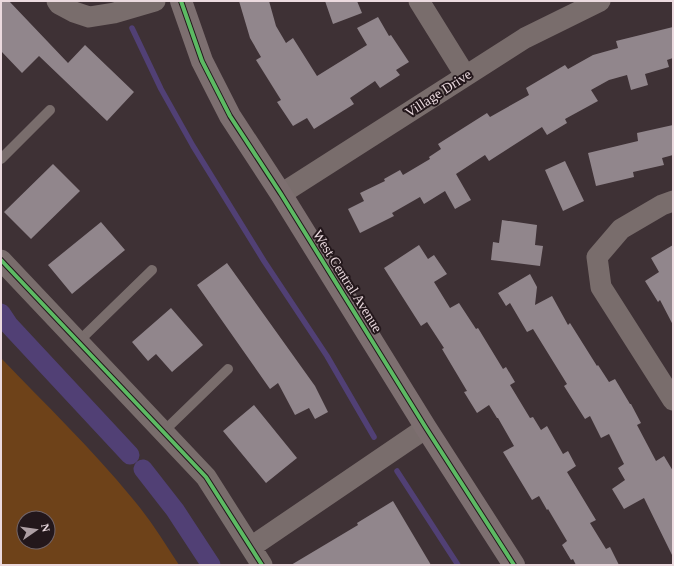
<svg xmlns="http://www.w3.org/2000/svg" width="674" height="566" viewBox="0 0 674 566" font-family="Georgia,serif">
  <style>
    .green { fill: #6e4219; fill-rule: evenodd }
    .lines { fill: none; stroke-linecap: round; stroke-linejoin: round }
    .stream { stroke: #514075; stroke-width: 5.5 }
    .canal { stroke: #514075; stroke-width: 19 }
    .building { fill: #91868c }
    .lane { stroke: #796d6c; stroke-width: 10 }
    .street { stroke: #796d6c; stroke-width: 21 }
    .secondary { stroke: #7d6f70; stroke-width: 22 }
    .cycleway-casing { stroke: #23171b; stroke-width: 6 }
    .cycleway { stroke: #5cba63; stroke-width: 4 }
    .labels { text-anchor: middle; stroke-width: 4; stroke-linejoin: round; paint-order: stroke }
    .street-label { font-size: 14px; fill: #ebdadf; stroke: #23171b }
  </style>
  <rect width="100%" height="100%" fill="#3e3135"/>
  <path class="green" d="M1,358C45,404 92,449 132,498C150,519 164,542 179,565H1ZM24,518H48V542H24Z"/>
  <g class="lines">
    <path class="stream" d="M132,28L161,89L193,146L264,261L327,356L374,437
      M397,471L458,565"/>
    <path class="canal" d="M1,313L9,325L130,455
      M143,469L175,510L211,565"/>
  </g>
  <path class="building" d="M1,1H9L68,63L85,45L134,92L107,121L39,56L22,73L1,51Z
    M239,1H269L276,26L286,43L293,38L317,76L367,45L357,28L378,17L389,36L391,35L409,62L396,70L400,75L380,88L375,81L350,98L354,104L314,129L307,118L293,126L277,102L281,100L256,60L261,57L250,38Z
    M325,1H357L362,13L333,24Z
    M673,27V58L667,60L669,67L645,74L648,85L631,90L627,75L609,80L591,90L598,101L565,119L567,123L547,135L542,127L489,161L485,155L456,174L471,200L455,209L445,191L424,204L420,197L392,213L394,216L360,233L348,209L364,201L360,193L385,181L384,179L400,170L403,175L430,159L429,157L441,149L438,144L487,113L490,117L529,95L526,88L565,65L568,69L593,55L618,48L616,41Z
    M673,125V155L662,158L664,165L633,172L634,177L596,186L588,153L638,141L637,133Z
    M565,161L584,201L563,211L545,170Z
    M53,164L80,191L31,239L4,212Z
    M502,220L537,225L535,245L543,246L540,266L491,260L493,242L499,243Z
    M101,222L125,250L72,294L48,265Z
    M419,245L428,259L434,255L447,274L434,282L450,308L459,303L476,329L478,328L503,369L506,367L515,382L510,385L530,418L533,417L541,430L547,426L563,454L568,451L576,466L567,472L596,520L590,523L606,549L610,547L619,565H576L573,559L571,560L562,545L567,541L548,509L547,510L539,496L532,500L503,452L514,446L498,418H497L489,405L477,413L464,392L467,391L442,349L444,348L427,322L421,326L384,268Z
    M673,245V325L660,300L658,302L645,281L659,272L651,258Z
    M227,263L315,386L328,412L315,419L309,408L295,415L278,383L270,389L197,285Z
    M530,274L537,287L535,305L552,296L568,325L570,323L597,366L598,365L609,382L615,379L630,404H631L641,423L637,425L656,461L664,456L673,471V557L644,498L624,509L612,489L625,480L618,468L624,464L609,434L601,438L590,416L585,419L564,386L567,384L533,329L527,332L510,303L506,306L498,293Z
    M171,308L203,345L172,372L156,354L148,361L132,342Z
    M254,405L297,458L266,483L223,431Z
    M393,501L431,565H291L358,525L357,523Z"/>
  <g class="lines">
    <path class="lane" d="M1,159L50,110
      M78,342L152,270
      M163,432L228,369"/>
    <path class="street" d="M57,1L59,4L74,12L89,17L114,13L155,1
      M419,1L465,75
      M281,194L525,38L600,1
      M673,201L662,205L621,229L597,257L601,287L673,400
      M1,260L206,477L262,565
      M251,547L426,428"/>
    <path class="secondary" d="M181,1L202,61L230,116L281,194L426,428L514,565"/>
    <defs>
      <path id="cycleway" d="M181,1L202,61L230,116L281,194L426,428L514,565
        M1,260L206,477L262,565"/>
    </defs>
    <use href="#cycleway" class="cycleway-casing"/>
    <use href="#cycleway" class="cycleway"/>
  </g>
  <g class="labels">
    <g class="street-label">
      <text transform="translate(438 93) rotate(-33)" y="5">Village Drive</text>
      <text transform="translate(348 281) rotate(58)" y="5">West Central Avenue</text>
    </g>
  </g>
  <rect width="674" height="566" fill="none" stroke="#ebdadf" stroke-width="4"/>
  <g transform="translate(36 530) rotate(77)"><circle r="19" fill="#23171b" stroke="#736569"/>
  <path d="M0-3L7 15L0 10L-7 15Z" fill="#ae9fa4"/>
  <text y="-6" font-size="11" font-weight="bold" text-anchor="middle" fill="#ebdadf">N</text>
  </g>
</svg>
